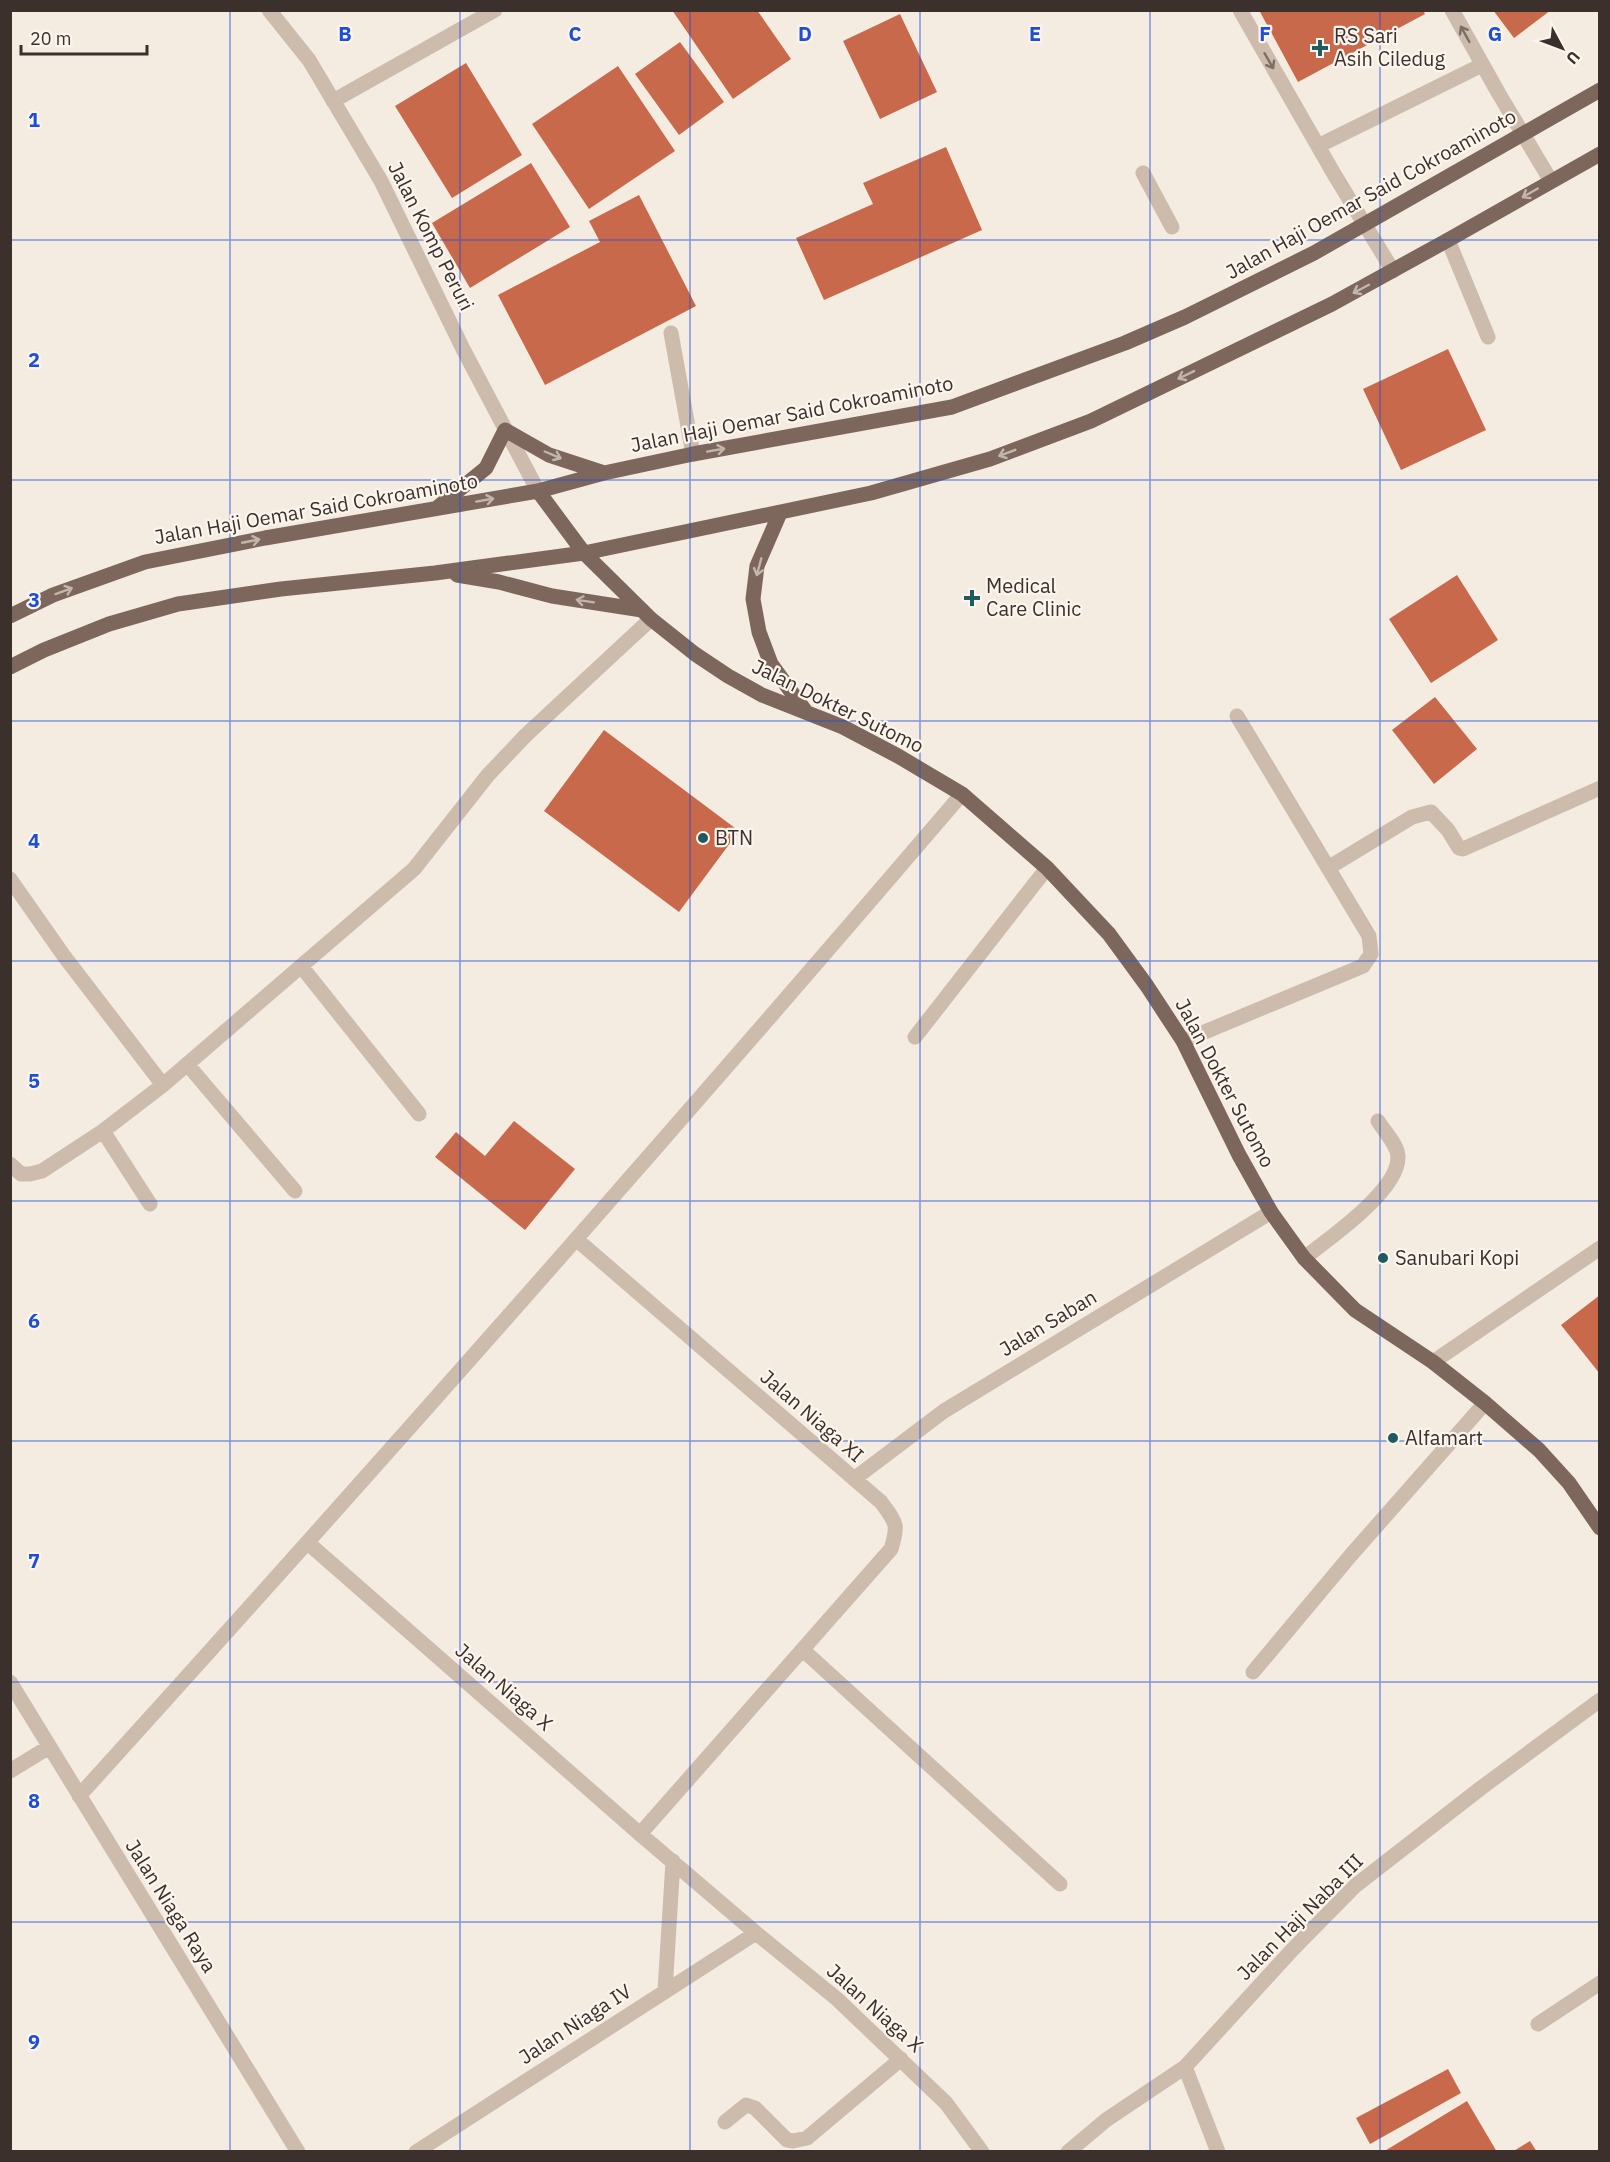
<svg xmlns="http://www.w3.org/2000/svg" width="1610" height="2162" viewBox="0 0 1610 2162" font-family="'IBM Plex Sans',sans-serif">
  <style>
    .building { fill: #c8694b }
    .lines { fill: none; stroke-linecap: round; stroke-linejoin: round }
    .minor { stroke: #cdbbac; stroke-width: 15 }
    .major { stroke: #7d675c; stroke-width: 15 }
    .oneway { stroke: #7d6f65 }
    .oneway2 { stroke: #c2b5ac }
    .grid { fill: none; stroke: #1d4ed8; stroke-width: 1.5; stroke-opacity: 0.55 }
    .poi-dot { fill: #1f5a5e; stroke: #fbf5ee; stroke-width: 2 }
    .labels { text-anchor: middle; stroke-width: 4.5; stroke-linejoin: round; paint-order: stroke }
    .poi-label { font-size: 20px; fill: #3b302b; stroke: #fbf5ee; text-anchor: start }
    .street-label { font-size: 20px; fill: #3b302b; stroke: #fbf5ee }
    .grid-label { font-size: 20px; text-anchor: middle; font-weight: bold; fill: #1d4ed8; stroke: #fbf5ee; stroke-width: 4.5; stroke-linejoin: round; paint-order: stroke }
  </style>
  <rect width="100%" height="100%" fill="#f4ebe1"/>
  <path class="building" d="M672,10H757L791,59L733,99Z
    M1259,10H1423L1425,14L1298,82Z
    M1493,10H1551L1514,38Z
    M900,14L937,92L880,119L843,41Z
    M680,42L724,102L679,135L635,74Z
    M466,63L522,155L452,198L395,106Z
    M618,66L675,151L589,209L532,124Z
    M946,147L982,230L824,300L796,238L873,204L863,183Z
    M531,163L570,227L470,288L432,223Z
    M639,195L696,306L545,385L498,295L600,242L589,221Z
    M1448,349L1486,430L1401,470L1363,389Z
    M1457,575L1498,640L1431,683L1389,619Z
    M1435,697L1477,749L1434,784L1392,730Z
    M604,730L739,831L679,912L544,811Z
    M514,1121L575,1169L525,1230L435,1157L456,1132L485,1156Z
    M1600,1295V1374L1561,1325Z
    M1448,2069L1461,2093L1370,2144L1356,2118Z
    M1467,2101L1497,2152H1383Z
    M1530,2141L1537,2152H1512Z"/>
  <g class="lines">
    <path class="minor" d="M269,10L309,60L381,181L463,349L538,491
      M1240,10L1334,174L1393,271
      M1452,10L1499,94L1551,181
      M333,101L495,10
      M1318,146L1482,65
      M1143,173L1172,227
      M1448,240L1488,337
      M671,333L693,454
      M1328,868L1412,817L1431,812L1448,830L1459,848L1463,849L1600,788
      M10,879L64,956L163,1085
      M301,966L419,1114
      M915,1037L1047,868
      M1183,1041L1363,966L1371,954L1369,936L1237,716
      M187,1064L295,1191
      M103,1131L150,1204
      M10,1164L21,1174H30L42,1171L103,1131L163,1085L414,869L488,775L526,735L651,619
      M576,1239L881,1502C896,1523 899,1524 891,1549L640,1834
      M1304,1258C1329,1239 1399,1190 1398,1157C1398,1145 1384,1131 1378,1121
      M1433,1362L1600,1248
      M854,1479L944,1411L1271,1212
      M308,1543L640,1834L756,1933L837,1999L946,2103L982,2152
      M803,1650L1060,1884
      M1253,1672L1351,1555L1485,1403
      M10,1682L298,2152
      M10,1771L49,1747
      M79,1796C378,1466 673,1132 962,794
      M665,1991L673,1861
      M1538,2024L1600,1983
      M1185,2067L1218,2152
      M725,2122L746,2105L755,2108L787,2140L793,2141L807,2138L901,2059
      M416,2152L756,1933
      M1068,2152L1106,2120L1185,2067L1293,1949L1355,1886L1481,1788L1600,1700"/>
    <path class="major" d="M538,491L584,553L651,619L695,654L728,676L762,695L843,727L898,756L962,794L1047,868L1109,934L1147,986L1183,1041L1239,1155L1271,1212L1304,1258L1355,1310L1433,1362L1485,1403L1539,1450L1569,1483L1600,1528
      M438,507L486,468L505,430L549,455L604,473
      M780,513L757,566L753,599L759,632L771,664L806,712
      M457,575L499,582L552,596L642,610
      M10,616L53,595L145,562L265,538L538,491L604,473L693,454L952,407L1125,343L1185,317L1314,253L1600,90
      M10,667L44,650L109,624L178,604L281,589L435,573L584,553L871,493L990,459L1091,421L1332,304L1448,240L1600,154"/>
  </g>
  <defs><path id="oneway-shaft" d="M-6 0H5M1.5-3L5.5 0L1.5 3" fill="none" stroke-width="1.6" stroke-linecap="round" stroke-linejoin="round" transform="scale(1.5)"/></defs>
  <g class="oneway">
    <use href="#oneway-shaft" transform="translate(1465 34) rotate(-119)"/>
    <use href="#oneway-shaft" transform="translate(1269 61) rotate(60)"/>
  </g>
  <g class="oneway2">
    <use href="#oneway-shaft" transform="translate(1530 193) rotate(150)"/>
    <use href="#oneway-shaft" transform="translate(1361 289) rotate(152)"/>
    <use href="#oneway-shaft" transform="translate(1186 375) rotate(154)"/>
    <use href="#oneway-shaft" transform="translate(716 450) rotate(-10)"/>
    <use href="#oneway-shaft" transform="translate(1007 453) rotate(159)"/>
    <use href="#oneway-shaft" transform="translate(553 455) rotate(23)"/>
    <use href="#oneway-shaft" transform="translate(485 500) rotate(-10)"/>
    <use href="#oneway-shaft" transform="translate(251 541) rotate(-11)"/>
    <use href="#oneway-shaft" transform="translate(759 567) rotate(105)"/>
    <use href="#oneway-shaft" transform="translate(64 591) rotate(-20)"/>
    <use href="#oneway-shaft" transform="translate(585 601) rotate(-171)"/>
  </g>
  <path class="grid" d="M230,10V2152M460,10V2152M690,10V2152M920,10V2152M1150,10V2152M1380,10V2152M10,240H1600M10,480H1600M10,721H1600M10,961H1600M10,1201H1600M10,1441H1600M10,1682H1600M10,1922H1600"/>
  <g class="poi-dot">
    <path d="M1317 39h6v6h6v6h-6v6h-6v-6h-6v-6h6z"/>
    <path d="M969 589h6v6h6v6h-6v6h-6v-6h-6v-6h6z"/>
    <circle cx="703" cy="838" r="6"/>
    <circle cx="1383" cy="1258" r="6"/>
    <circle cx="1393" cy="1438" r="6"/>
  </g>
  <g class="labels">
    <g class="poi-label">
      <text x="1334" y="43">RS Sari<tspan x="1334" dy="23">Asih Ciledug</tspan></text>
      <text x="986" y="593">Medical<tspan x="986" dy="23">Care Clinic</tspan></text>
      <text x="715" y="845">BTN</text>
      <text x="1395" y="1265">Sanubari Kopi</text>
      <text x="1405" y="1445">Alfamart</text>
    </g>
    <g class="street-label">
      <text transform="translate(1371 194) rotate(-29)" y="7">Jalan Haji Oemar Said Cokroaminoto</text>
      <text transform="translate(431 236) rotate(63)" y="7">Jalan Komp Peruri</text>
      <text transform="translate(792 414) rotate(-11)" y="7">Jalan Haji Oemar Said Cokroaminoto</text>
      <text transform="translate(316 509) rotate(-10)" y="7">Jalan Haji Oemar Said Cokroaminoto</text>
      <text transform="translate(838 706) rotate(26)" y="7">Jalan Dokter Sutomo</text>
      <text transform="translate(1225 1083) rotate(62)" y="7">Jalan Dokter Sutomo</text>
      <text transform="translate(1048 1323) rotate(-31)" y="7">Jalan Saban</text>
      <text transform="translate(812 1416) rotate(41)" y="7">Jalan Niaga XI</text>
      <text transform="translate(504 1687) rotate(41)" y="7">Jalan Niaga X</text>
      <text transform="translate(171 1906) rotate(58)" y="7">Jalan Niaga Raya</text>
      <text transform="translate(1300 1917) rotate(-45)" y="7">Jalan Haji Naba III</text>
      <text transform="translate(875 2008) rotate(42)" y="7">Jalan Niaga X</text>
      <text transform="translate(575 2024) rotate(-33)" y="7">Jalan Niaga IV</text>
    </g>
  </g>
  <g class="grid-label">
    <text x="345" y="41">B</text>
    <text x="575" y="41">C</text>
    <text x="805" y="41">D</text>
    <text x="1035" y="41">E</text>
    <text x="1265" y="41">F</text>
    <text x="1495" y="41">G</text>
    <text x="34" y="127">1</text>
    <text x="34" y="367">2</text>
    <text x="34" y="607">3</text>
    <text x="34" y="848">4</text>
    <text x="34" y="1088">5</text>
    <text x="34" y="1328">6</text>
    <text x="34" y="1568">7</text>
    <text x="34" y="1808">8</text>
    <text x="34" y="2049">9</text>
  </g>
  <rect width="1610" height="2162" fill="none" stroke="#3b302b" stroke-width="24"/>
  <g transform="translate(1562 48) rotate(131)" stroke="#fbf5ee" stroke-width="4.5" paint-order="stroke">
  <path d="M0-4.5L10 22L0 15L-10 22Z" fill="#3b302b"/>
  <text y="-9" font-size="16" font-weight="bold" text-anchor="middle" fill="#3b302b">U</text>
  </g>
  <path d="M21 45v9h126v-9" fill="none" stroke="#3b302b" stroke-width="3"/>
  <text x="30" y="45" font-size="18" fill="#3b302b" stroke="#fbf5ee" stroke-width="4.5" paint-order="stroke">20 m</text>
</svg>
